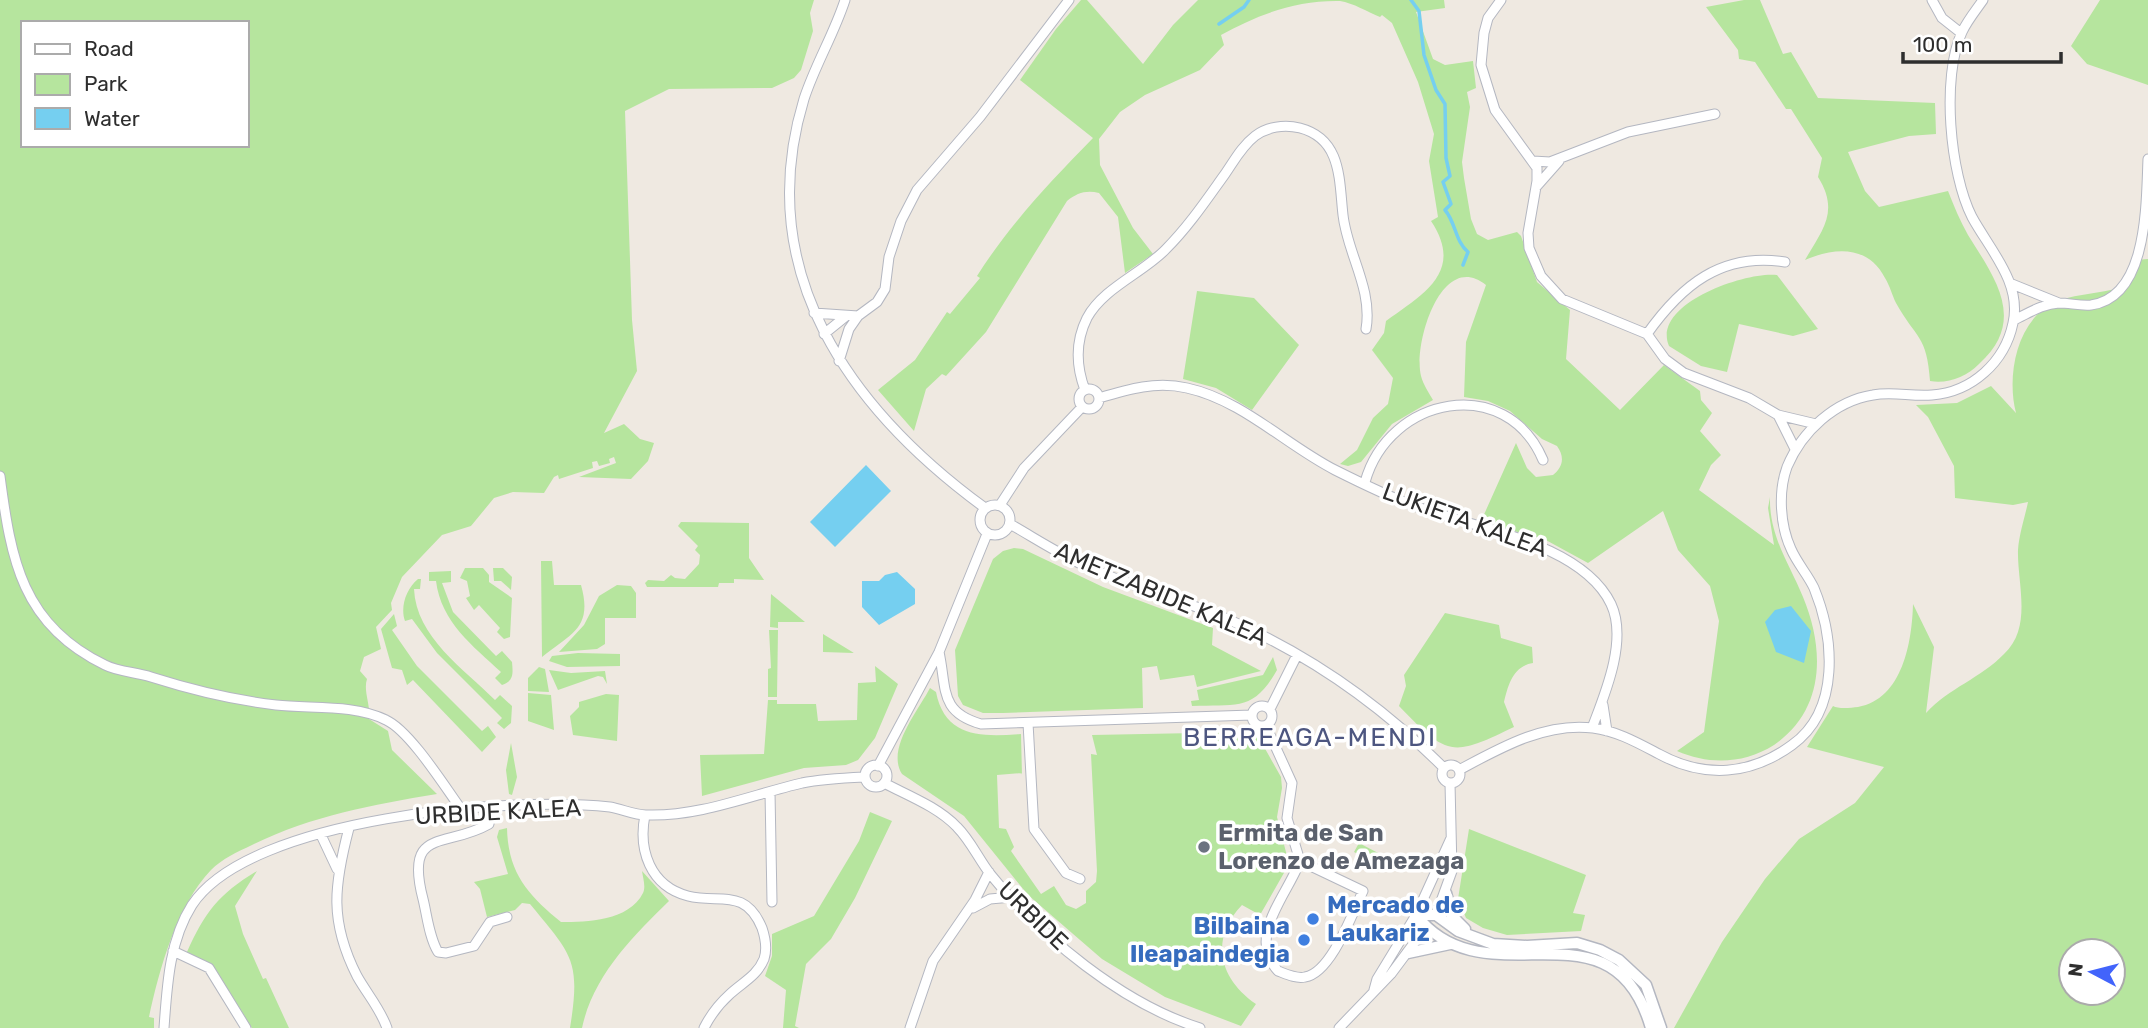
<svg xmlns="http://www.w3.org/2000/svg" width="2148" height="1028" viewBox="0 0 2148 1028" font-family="Rubik,sans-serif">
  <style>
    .green { fill: #b6e59e; fill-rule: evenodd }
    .water { fill: #75cff0 }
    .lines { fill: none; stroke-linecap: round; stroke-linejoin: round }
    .stream { stroke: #75cff0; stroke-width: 3.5 }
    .minor-casing { stroke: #b4b7c1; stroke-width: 11 }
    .tertiary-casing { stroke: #b4b7c1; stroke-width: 13 }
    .minor { stroke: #fff; stroke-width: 9 }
    .tertiary { stroke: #fff; stroke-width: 10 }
    .worship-dot { fill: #6b7280; stroke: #fff; stroke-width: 2.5 }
    .shop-dot { fill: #3f7fe0; stroke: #fff; stroke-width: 2.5 }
    .labels { text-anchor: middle; stroke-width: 7; stroke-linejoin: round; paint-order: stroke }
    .street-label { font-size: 24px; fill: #2e2e2e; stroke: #fff }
    .worship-label { font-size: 24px; font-weight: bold; fill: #5b616d; stroke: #fff; text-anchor: start }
    .shop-label { font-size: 24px; font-weight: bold; fill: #366cbe; stroke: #fff; text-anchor: start }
    .neighbourhood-label { font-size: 26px; letter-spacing: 2px; fill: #4d5680; stroke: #fff }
  </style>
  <rect width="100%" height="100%" fill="#efe9e1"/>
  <path class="green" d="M0,0H814L810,13L813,31L801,70L794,78L772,88L669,89L625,111L632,320L637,371L604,433L624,424L640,439L654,443L648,461L631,479L579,477L616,463L614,457L609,459L610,463L599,466L597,461L592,462L593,468L559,479L558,475L554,477L544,493L513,492L494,498L471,526L442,535L402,577L391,603L392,610L376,627L381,649L364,657L360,671L367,679C363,691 371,705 369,719L388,731L392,750L437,794C371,805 311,816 252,845C237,852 222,859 211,870C177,905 159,970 149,1017L154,1018V1028H0ZM23,23H247V145H23Z
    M1081,0H1087L1143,64L1173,25L1198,0H1444L1445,8L1416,12L1433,59L1445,65L1473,61L1476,88L1467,92L1470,107L1462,162L1464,178L1471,219L1477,234L1488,240L1517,232L1521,236L1537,282L1570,310L1566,359L1620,410L1664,365L1700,391L1701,400L1712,413L1700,431L1721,455L1711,465L1699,490L1774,545L1768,508L1770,497C1769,536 1789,563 1803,597C1825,650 1825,710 1774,745C1744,764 1709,765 1677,751L1704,732L1719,621L1710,586L1678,550L1663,511L1588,563L1544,539L1488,524L1482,519L1516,443L1527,468L1536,477L1553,475C1563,467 1565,457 1557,446L1542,439L1510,411L1488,401L1464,397L1466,342L1486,285C1441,249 1413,345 1421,376C1423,384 1429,393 1433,400L1392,424L1361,462L1348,466L1340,464L1357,450L1373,418L1388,404L1393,378L1372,350L1384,333L1386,321C1423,294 1465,272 1431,221L1438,217L1429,161L1434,134L1418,82L1392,23L1382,15L1380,17C1368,12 1353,3 1340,1C1296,0 1257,15 1221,35L1224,45L1200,70L1145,95L1120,112L1099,139L1100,165L1133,228L1153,254L1125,273L1118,217L1099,193C1086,190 1077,193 1067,201L986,332L946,376L942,374L926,389L914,431L878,390L915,360L947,312L950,314L980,278L977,276C1010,224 1050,182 1093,138L1020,80L1056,29Z
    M1744,0H1760L1783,54L1791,52L1818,98L1935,103L1936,134L1909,136L1848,152L1865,191L1879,207L1948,191C1954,206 1960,221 1968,235C1994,277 2028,320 1979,364C1966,377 1948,384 1930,381C1927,335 1916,339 1896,303C1892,295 1890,286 1885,278C1868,245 1835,247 1805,260C1822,230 1840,212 1818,177L1822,158L1791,109H1786L1755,62L1739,59L1738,50L1706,7Z
    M2100,0H2148V85L2087,64L2071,46Z
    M2148,259V1028H1674L1722,942L1765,879L1799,839L1855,803L1884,767L1807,747L1833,706C1838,709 1850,708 1858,707C1903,699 1912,641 1913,604L1934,647L1926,713C1949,688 1981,678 2004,654C2033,627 2017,583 2018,550C2019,534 2025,517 2028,502L2013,505L1955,498L1954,466L1928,417L1916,405L1957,403L1991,386L2016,413C2006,375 2017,315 2060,300C2079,294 2100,293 2119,288L2136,260ZM2071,951H2113V993H2071Z
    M1777,275L1818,329L1793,336L1739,324L1727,372L1701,366L1669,346C1651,304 1746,271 1777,275Z
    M1197,291L1254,298L1299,345L1252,410L1216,388L1183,379Z
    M681,522L749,523V558L764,580L734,579V583H719L718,587H647L645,583L648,580L664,581L671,575L675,578L685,579L699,564L700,555L695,550L698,546L678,526Z
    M1014,548L1023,549L1103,587L1213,628L1212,645L1261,671L1197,687L1194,675L1160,680L1157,666L1142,668L1143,708L1003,713H983L963,705L958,696L955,650L993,559L1003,551Z
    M541,561H552L554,585H581C593,628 572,633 542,657Z
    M465,568H483L489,575V582L512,598L510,637L504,639L497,632L500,628L479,605L474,610L466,598L470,596L467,581L460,578Z
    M493,568H503L512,577L511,590L501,581H494Z
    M451,571V582L442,583L453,612L496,656L502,651L512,662C513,673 514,681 502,685L495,678L501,672C473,646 441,622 436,581H429V572Z
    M418,579H421L420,589H414C416,637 464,669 495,700L500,695L512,706L511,723L504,729L497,723L502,718L437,653L412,619L405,621C400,607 406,589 418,579Z
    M617,585L631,586L636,593V618H605V644L597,649L559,652L584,625L599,596Z
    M771,594L805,622H778V628L770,627Z
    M1445,613L1499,625L1501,638L1532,647L1533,663C1513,666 1508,685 1504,702L1514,727C1452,757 1448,757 1399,706L1406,686L1404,675Z
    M394,614L397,626L392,630L417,666L482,731L488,726L496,737L482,752L413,680L407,685L402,670L392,668L381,629Z
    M769,630H778L777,697H768V669L771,668Z
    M823,634L854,653L823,652Z
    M578,653L620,654V666L567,667L549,661L552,656Z
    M1273,657L1277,670C1253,712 1237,704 1192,706L1191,701L1199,700L1197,690L1263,675Z
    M875,666L898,684L875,738L858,760L846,765L804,768L702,796L700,755L764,754L768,700H777V704H816L818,721L857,720L858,683L876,682Z
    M539,667L545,669L549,692L528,691V678Z
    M549,670L571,673L605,671L607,684L603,677L598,676L558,690Z
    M930,688L936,692C945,738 982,737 1021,734L1022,776V773L997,775L999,828L1006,829L1014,847L1011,851L1041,894L1054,886L1066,905L1076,909L1086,903V891L1096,882L1097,871L1091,754L1097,755L1092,735L1248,732L1259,738L1281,777L1282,788L1277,817L1289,864L1260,915L1242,905C1210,938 1218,978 1256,1004L1241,1026L1165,997L1102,959L1028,895L964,816L902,774C886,749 918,711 930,688Z
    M528,693L551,695L554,730L528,721Z
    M606,694L619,695L617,741L573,735L570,716L579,707V702Z
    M511,743L517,777L512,795L509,794L506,770Z
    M870,812L892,821L855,898L831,939L806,964L795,1026L799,1028H783L786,990L765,976L772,956V934L814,916L859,841Z
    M507,828C508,873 528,895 561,922C587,922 629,921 643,893C646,887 643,878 642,871L669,901C633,936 593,976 582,1028H570C581,960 572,955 530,904L522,903L515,910L487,917L480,889L474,882L508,874L497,837L499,830Z
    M1469,829L1586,875L1573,913L1585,915L1581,931L1507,935L1483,928L1466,918L1458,899Z
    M1359,843L1380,854L1376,863L1354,852Z
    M257,871L235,906L243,934L263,979L266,978L289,1028H252L214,968L187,952C205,912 219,894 257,871Z"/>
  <path class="water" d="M866,465L891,491L835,547L810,522Z
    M897,572L915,589V604L879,625L862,607V581H879L885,575Z
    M1791,606L1811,631L1804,663L1776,652L1765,622L1775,610Z"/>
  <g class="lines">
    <path class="stream" d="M1411,0L1419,11L1424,55L1436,90L1445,104L1446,158L1450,176L1443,182L1451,204L1445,210C1456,223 1455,241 1468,252L1463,265
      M1219,24L1244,7L1249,0"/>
    <defs>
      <path id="minor" d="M845,0C834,34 815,65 804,99C751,273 851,410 985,508
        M1501,0L1488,18L1484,33L1481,65L1495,110L1537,168V181L1528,233L1529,248L1541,276L1562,299L1647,334L1665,359L1684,373L1749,398L1778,415L1816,424
        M1932,0L1942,18L1961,33
        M1533,161L1550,162L1628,132L1715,114
        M1536,187L1559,161
        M2012,284L2059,303
        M814,313L858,316
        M2014,320C2029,313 2042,304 2059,303C2070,303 2080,306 2091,305C2148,297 2146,205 2148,159
        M824,334L845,317
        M1647,334C1681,286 1721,252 1785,262
        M839,361L849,329L858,316L877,302L885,289L889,257L901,221L917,190L980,117L1069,0
        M1079 399a10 10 0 1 1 20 0a10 10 0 1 1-20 0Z
        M1085,390C1076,366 1075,342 1087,318C1103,288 1143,273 1166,249C1189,226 1207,199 1225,174C1234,161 1242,146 1255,136C1267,127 1284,124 1300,128C1342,139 1339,180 1343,215C1347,253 1373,289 1366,329
        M1099,398C1129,389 1156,381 1187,388C1242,400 1286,445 1335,470C1359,482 1387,496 1412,505C1472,528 1581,542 1611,604C1628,640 1605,694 1592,728
        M1778,415L1795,449
        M0,476C11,560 22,625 105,665C119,672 136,672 151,677C192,690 233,700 276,705C311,709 354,704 386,720C410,731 445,787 461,809
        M1365,482C1389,396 1506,373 1543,460
        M980 520a15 15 0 1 1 30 0a15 15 0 1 1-30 0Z
        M1000,505L1024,468L1082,407
        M1010,524C1038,540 1065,558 1094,570C1137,588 1182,600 1225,618C1307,653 1381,705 1444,768
        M939,652C947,689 939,712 981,724L1252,715
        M1603,705L1607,731
        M1252 716a10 10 0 1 1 20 0a10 10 0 1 1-20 0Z
        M1270,709L1297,655
        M1028,723L1034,829L1066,873L1080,879
        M1266,726L1292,783L1287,818L1300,861C1287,896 1246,937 1278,971C1286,974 1296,979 1305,977C1331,973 1352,914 1363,891L1300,861
        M1442 774a9 9 0 1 1 18 0a9 9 0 1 1-18 0Z
        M865 776a11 11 0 1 1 22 0a11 11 0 1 1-22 0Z
        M878,766L939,652L987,534
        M1459,770C1500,748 1545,722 1593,728C1617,731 1638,743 1659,754C1705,779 1751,775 1792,745C1841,710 1834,637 1814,588C1808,575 1797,563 1791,549C1780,525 1778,492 1787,467C1802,431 1835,401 1873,395C1893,391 1912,397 1932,395C1972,392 2005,362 2013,323C2022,283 1990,250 1972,217C1950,174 1941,77 1962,32C1967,21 1976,10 1983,0
        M884,783C909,796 938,807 957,827C971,841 979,860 991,875C1041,937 1123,1004 1200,1028
        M770,792L772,902
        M491,808L489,824C446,849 404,826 423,899C427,915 429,937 438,952L446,953L474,946L490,922L507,917
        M645,815C638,850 650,886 688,896C719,904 745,887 762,928C765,937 767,950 764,959C757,976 743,982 730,994C720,1003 710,1016 704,1028
        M349,828C334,885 329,921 357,976C367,994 380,1008 387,1028
        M321,835L337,869
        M973,908L990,899L1012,897
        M1436,915L1452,871L1450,783
        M173,951L209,968L246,1028
        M1374,990L1377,979L1416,915L1451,838
        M164,1028C167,987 169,941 192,905C250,817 512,796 610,807C622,809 634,815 646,815C699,817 751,795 802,783C822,779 844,778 865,777
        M910,1028L933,961L975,900L989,872
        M1339,1028L1391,974L1426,927"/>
      <path id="tertiary" d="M1446,893L1452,916L1465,929
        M1416,915H1436L1458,931L1493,944L1527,946L1577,943L1600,950L1619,960L1646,985L1661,1028
        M1416,915C1487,1005 1612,892 1651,1028
        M1408,953L1450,944"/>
    </defs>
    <use href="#minor" class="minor-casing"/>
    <use href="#tertiary" class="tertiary-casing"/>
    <use href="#minor" class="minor"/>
    <use href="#tertiary" class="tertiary"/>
  </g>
  <circle class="worship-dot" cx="1204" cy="847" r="7"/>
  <g class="shop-dot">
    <circle cx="1313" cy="919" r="7"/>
    <circle cx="1304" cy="940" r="7"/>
  </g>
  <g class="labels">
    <g class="street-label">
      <text transform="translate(1465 520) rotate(20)" y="8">LUKIETA KALEA</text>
      <text transform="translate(1161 594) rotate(23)" y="8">AMETZABIDE KALEA</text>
      <text transform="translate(498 812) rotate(-3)" y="8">URBIDE KALEA</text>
      <text transform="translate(1033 916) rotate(44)" y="8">URBIDE</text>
    </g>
    <g class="worship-label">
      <text x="1218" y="841">Ermita de San<tspan x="1218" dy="28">Lorenzo de Amezaga</tspan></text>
    </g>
    <g class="shop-label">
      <text x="1327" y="913">Mercado de<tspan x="1327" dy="28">Laukariz</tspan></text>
      <text x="1290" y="934" text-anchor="end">Bilbaina<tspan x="1290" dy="28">Ileapaindegia</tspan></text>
    </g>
    <g class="neighbourhood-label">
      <text x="1310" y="746">BERREAGA-MENDI</text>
    </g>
  </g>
  <rect x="21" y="21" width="228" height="126" fill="#ffffff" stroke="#ababab" stroke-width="2"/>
  <rect x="35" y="44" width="35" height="10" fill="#ffffff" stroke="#ababab" stroke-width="2"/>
  <text x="84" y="56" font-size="21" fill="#2e2e2e">Road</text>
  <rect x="35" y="74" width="35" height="21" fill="#b6e59e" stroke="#ababab" stroke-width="2"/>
  <text x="84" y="91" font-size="21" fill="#2e2e2e">Park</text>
  <rect x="35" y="108" width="35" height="21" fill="#75cff0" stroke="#ababab" stroke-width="2"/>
  <text x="84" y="126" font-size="21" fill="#2e2e2e">Water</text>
  <g transform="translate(2092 972) rotate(277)"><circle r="33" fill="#ffffff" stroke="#ababab" stroke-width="2"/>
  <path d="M0-5L12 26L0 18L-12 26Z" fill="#4264fb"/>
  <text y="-10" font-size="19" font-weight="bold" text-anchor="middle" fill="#2e2e2e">N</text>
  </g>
  <path d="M1903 52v10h158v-10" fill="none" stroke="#2e2e2e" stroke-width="3.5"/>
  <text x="1913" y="52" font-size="21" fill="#2e2e2e" stroke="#ffffff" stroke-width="5" paint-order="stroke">100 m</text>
</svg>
